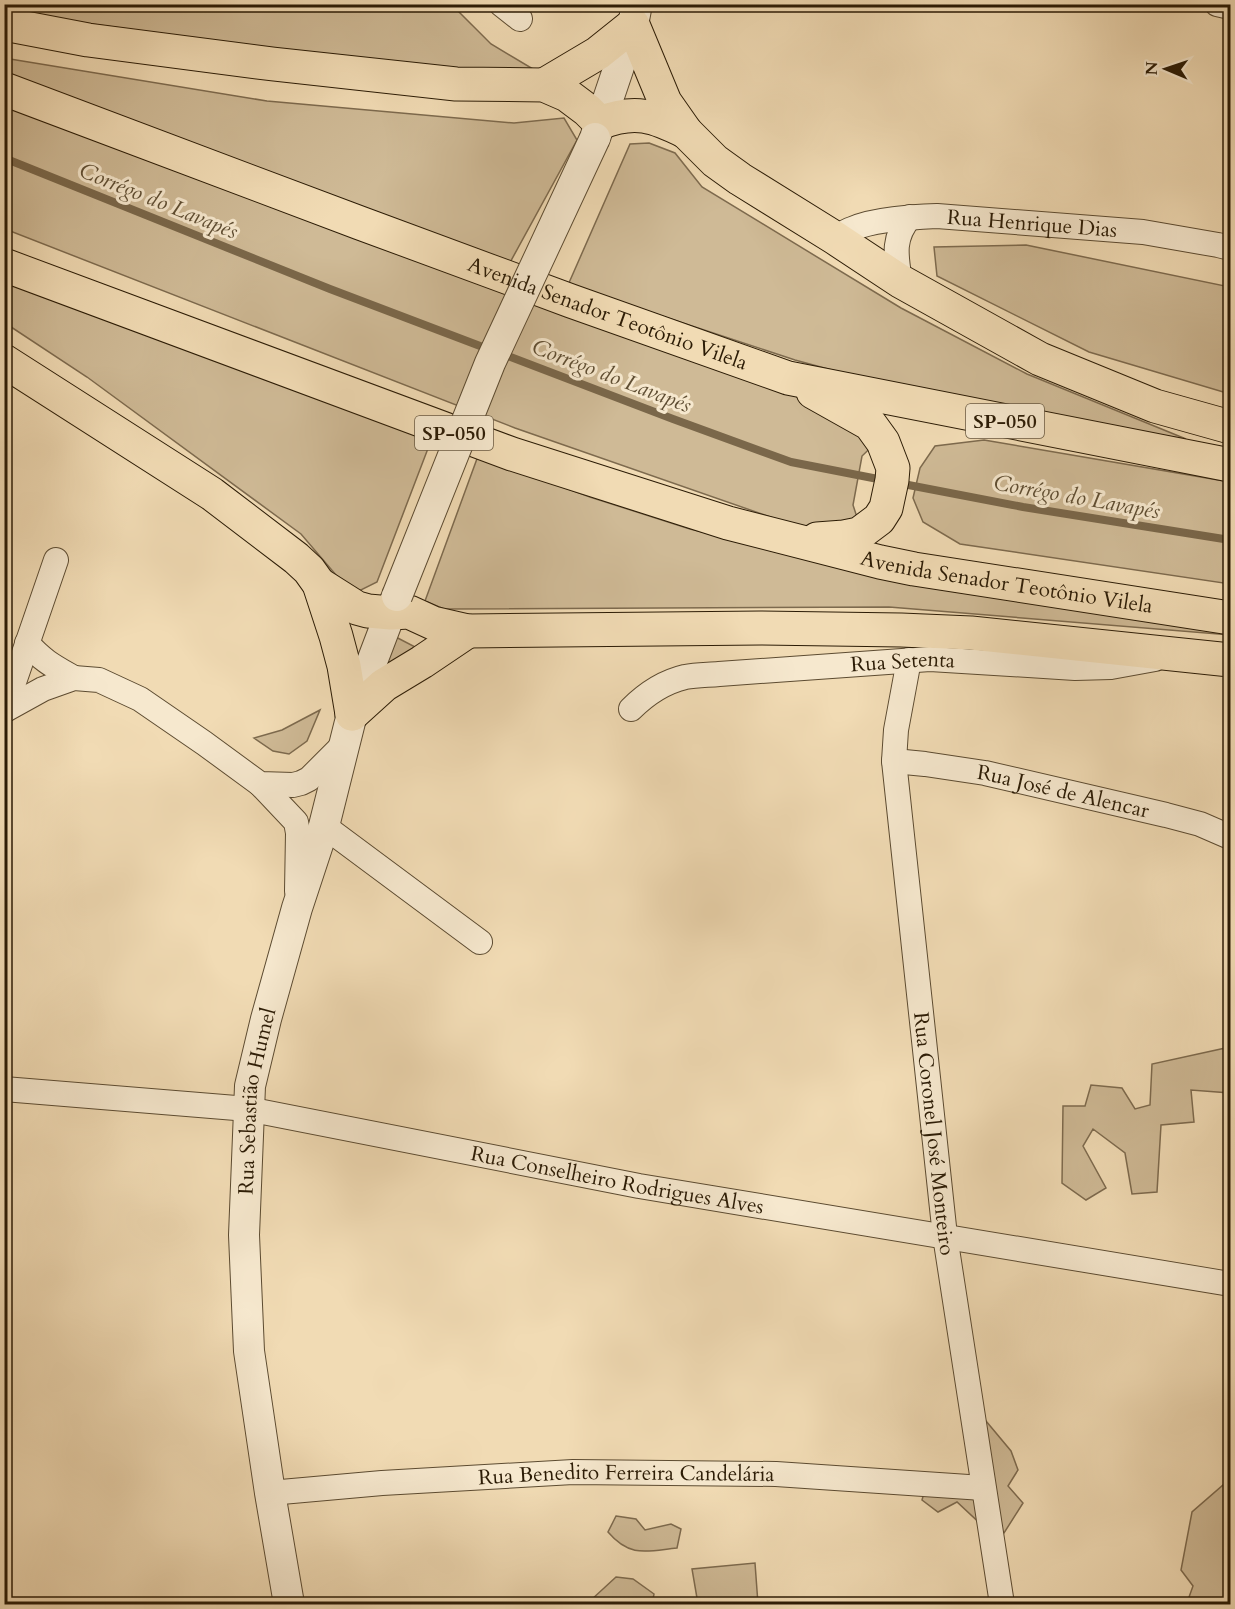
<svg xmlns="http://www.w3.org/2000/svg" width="1235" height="1609" viewBox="0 0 1235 1609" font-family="Cardo,serif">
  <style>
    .green { fill: #cfba96; stroke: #7d6a4e; stroke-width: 1.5 }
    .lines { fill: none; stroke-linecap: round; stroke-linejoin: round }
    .stream { stroke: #7a674a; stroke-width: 8 }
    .minor-casing { stroke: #5c4b31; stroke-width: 26 }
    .tertiary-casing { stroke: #5c4b31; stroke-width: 32 }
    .trunk-casing { stroke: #2b1b05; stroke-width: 35 }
    .minor { stroke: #f6e8ce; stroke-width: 24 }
    .tertiary { stroke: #f6e8ce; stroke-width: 30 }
    .trunk { stroke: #f1dbb4; stroke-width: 33 }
    .tertiary-bridge-casing { stroke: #5c4b31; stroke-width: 32; stroke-linecap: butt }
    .tertiary-bridge { stroke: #f6e8ce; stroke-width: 30 }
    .labels { text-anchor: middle; stroke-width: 6; stroke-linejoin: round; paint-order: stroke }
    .shield { fill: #f6e8ce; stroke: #685841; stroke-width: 1.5 }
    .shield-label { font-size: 20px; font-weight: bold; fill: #2b1b05 }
    .street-label { font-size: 21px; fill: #2b1b05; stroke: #f6e8ce }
    .water-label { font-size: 22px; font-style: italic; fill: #5f4e33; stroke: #f6e8ce }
  </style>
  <rect width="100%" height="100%" fill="#f1dbb4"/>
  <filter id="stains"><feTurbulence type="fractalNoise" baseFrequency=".00333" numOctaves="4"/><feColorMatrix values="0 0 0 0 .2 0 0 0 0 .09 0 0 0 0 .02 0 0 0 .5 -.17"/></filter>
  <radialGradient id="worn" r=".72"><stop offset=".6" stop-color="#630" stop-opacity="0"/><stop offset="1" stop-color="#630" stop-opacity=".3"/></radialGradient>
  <path class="green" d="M4,5H452L491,44L543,75L431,71L5,12Z
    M4,58L267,101L514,123L564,118L577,140L507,268L5,73Z
    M4,96L892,427L862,456L853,505L868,551L515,428L5,229Z
    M649,143L675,153L702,187L901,308L1027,374L1186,439L1077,423L938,399L795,360L568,285L630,144Z
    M1026,245L1230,287V394L1089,352L937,276L934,247Z
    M4,271L432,438L377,582L359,591L336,575L301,534L87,377L5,323Z
    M984,440L1230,482V584L960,544L923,522L913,498L920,468L935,446Z
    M478,456L590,497L690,529L908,581L1230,630V635L889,607L444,609L425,601Z
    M390,634L421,650L375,678Z
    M320,710L307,741L289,754L273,751L254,738L282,730Z
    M1230,1047V1096V1093L1191,1090L1194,1122L1161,1125L1157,1192L1132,1194L1125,1153L1093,1129L1083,1146L1106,1188L1086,1200L1062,1183L1063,1106H1085L1091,1085L1122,1088L1135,1109L1150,1105L1152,1064Z
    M986,1421L1011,1451L1018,1470L1008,1486L1023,1503L1004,1533L986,1529L957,1502L938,1512L922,1500L927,1482H973Z
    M1230,1479V1598H1228L1221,1604H1193L1188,1600L1193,1586L1181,1570L1192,1512Z
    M616,1516L636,1519L645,1530L671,1524L681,1529L677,1548C647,1551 630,1558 608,1532Z
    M755,1563L758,1604H698L692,1569Z
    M616,1577L633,1579L654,1594L652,1604H594L591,1600Z"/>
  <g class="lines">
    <path class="stream" d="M4,158L330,289L488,349
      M500,353L673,419L791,462L883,480
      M898,483L1023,507L1230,540"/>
    <defs>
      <g id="minor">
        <path d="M501,4L520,19"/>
        <path d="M1217,4L1230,7"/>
        <path id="s1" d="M835,238C840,235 846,231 852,229C874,219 913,217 937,216L1143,232L1218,245L1230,248"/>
        <path d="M900,281C896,256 892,238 910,217"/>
        <path d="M27,643C43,661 53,666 74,678"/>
        <path id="s2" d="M909,660L896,730L894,761L945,1236L1002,1604"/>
        <path id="s3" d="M631,709C646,694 664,682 685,677C696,675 708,675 719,674L930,659L1075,668L1111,667L1155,659"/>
        <path d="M5,710L43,689L74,678L99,680L140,699L204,743L260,784L293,785L301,783L309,779L344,744"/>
        <path d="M4,711L56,560"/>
        <path id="s4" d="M894,761L925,764L985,773L1166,815L1200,824L1230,837"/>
        <path d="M260,784L296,822L298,833L297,891"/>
        <path d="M324,826L480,942"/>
        <path id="s5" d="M4,1089L248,1109L639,1186L1230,1284"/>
        <path id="s6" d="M270,1493L382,1483L573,1472L776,1474L983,1488"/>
      </g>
      <g id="tertiary">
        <path d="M595,138L633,25L637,4"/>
        <path id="s7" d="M289,1604L270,1493L249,1351L244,1235L250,1086L266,1019L297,908L324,826L352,714L397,596"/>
      </g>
      <g id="trunk">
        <path d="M4,24L88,40L273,64L456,84L544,85L567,95L587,110L600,123C635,109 654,116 686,132"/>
        <path d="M544,85L598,53L633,25L665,102L686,132L715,161L740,179L835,238L900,281L1040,359L1155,406L1230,427"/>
        <path id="s8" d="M4,89L360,223L571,301L788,378L1230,465"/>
        <path id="s9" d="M4,265L512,454L728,523L880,562L914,569L1230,618"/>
        <path d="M4,361L212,494L296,558L309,570L319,584L336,636L344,666L352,714"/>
        <path d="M813,392L870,424L883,442L893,468L892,480L886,508L879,519L859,534L844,537L817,539"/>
        <path d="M319,584L357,608L368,611L391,613L409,612L433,623L468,631L761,628L901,630L971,633L1230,660"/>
        <path d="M352,714L384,685L422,662L468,631"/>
      </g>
    </defs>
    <use href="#minor" class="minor-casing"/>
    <use href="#tertiary" class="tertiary-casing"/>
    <use href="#trunk" class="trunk-casing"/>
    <use href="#minor" class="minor"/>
    <use href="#tertiary" class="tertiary"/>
    <use href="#trunk" class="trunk"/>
    <defs>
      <path id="tertiary-bridge" d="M397,596L490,363L595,138"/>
    </defs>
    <use href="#tertiary-bridge" class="tertiary-bridge-casing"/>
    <use href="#tertiary-bridge" class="tertiary-bridge"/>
  </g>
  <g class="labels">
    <g class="shield">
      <rect x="966" y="404" width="78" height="34" rx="4.5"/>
      <rect x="415" y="416" width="78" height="34" rx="4.5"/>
    </g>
    <g class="shield-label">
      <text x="1005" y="428">SP-050</text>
      <text x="454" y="440">SP-050</text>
    </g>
    <g class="street-label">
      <text dy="7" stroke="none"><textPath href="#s1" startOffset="201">Rua Henrique Dias</textPath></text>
      <text dy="7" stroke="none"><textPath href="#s8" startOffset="644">Avenida Senador Teotônio Vilela</textPath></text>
      <text dy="7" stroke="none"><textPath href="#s9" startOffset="1054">Avenida Senador Teotônio Vilela</textPath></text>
      <text dy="7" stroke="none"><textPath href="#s3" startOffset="282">Rua Setenta</textPath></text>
      <text dy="7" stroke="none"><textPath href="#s4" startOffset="172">Rua José de Alencar</textPath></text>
      <text dy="7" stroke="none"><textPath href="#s7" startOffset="507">Rua Sebastião Humel</textPath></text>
      <text dy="7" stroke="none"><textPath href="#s2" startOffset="477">Rua Coronel José Monteiro</textPath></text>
      <text dy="7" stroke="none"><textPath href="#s5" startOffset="621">Rua Conselheiro Rodrigues Alves</textPath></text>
      <text dy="7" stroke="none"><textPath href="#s6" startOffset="357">Rua Benedito Ferreira Candelária</textPath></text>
    </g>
    <g class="water-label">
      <text transform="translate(159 200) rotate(22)" y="8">Corrégo do Lavapés</text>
      <text transform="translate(612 375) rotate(21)" y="8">Corrégo do Lavapés</text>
      <text transform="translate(1077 496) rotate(10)" y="8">Corrégo do Lavapés</text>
    </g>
  </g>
  <rect width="1235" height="1609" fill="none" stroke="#f1dbb4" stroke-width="24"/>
  <rect x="6" y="6" width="1223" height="1597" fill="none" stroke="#2b1b05" stroke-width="3"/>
  <rect x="12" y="12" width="1211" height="1585" fill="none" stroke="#2b1b05" stroke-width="1.5"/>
  <g transform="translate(1166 69) rotate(272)" stroke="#f6e8ce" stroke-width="4.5" paint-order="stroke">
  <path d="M0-4.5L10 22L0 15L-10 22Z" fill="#2b1b05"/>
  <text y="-9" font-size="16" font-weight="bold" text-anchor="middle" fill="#2b1b05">N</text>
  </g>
  <rect width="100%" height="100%" filter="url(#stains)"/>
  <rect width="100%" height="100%" fill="url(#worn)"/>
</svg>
